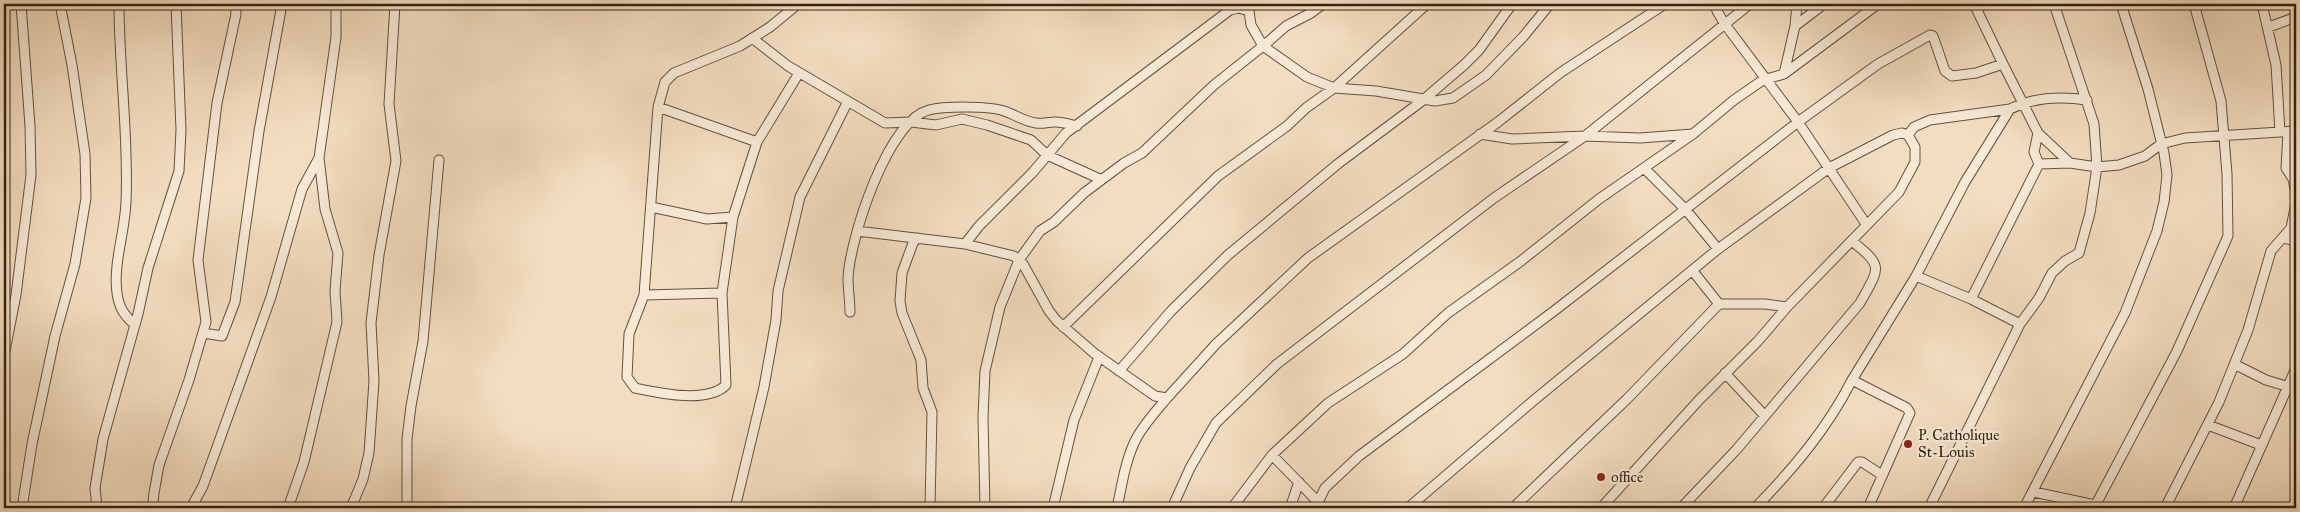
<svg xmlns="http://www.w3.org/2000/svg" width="2300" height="512" viewBox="0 0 2300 512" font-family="'IM FELL Great Primer',serif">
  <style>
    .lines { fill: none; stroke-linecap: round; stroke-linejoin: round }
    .minor-casing { stroke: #64523d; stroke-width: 11 }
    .minor { stroke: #f7e9d6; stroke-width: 9 }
    .poi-dot { fill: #8f2418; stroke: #f7e9d6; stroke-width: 2 }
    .labels { text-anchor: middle; stroke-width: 4.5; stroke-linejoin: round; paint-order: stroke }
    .poi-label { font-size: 15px; fill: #342411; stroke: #f7e9d6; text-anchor: start }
  </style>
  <rect width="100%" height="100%" fill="#f3ddc0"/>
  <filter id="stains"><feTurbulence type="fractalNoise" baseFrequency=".004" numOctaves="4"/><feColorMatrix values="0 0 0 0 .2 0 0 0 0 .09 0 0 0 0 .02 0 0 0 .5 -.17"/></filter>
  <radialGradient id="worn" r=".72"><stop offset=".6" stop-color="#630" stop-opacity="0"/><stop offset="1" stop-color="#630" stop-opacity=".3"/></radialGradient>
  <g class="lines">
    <defs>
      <path id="minor" d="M119,4C119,69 129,137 126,202C125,232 113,263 117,293C119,308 124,315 135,325
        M798,4L770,27L740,46L674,73L665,82L658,107L644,295L629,334L627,377L635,388C659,393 707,404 726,385L722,293L733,217L757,142L799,73
        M1715,4L1717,11L1724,23L1798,122L1866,224
        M1974,4L2003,64
        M2262,4L2276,65L2280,132
        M1795,26L1797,4
        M2269,27L2296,17
        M752,38L788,66L885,123L911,122L936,125L962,119L987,125L1031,140L1047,155L1100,179
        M1784,74L1878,4
        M658,107L757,142
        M2288,132L2286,168L2293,179L2296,194
        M1480,134L1512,139L1585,136L1640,138L1693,134
        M1908,135L1914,127L1930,120L2010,109
        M2039,164L2070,163L2097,167L2119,165L2145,156L2161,144L2185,138L2296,131
        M1644,168L1686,210L1718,249
        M651,207L707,219L733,217
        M857,231L965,244L1014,256L1023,264L1049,311L1057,321L1094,353L1155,396L1167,398L1216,344L1308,258L1498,122L1560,73L1665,4
        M917,238L913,243L902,273L900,301L902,313L921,360L923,388L932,412L930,508
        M2283,238L2296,241
        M965,244L979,226L1033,172L1066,133L1230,10L1239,8L1249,11L1251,25L1263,46L1307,77L1334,88L1376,91L1435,101L1453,98L1486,75L1523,37L1550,4
        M1692,270L1719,304
        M1916,276L1971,299L2039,164L2034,152L2038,133
        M644,295L722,293
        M1971,299L2020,324
        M850,312C850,301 848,290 848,278C850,239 887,121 929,110C945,106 990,106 1004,111C1014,114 1025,122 1036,123C1042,124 1048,122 1055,122C1063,122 1069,124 1077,126
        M1063,327L1218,176L1287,126L1306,108L1334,88L1427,4
        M203,333L222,336L235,302L259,131L282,4
        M4,356L16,295L31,175L30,126L21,4
        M2234,364L2266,380L2296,389
        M1119,371L1171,311L1228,255L1339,163L1422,101L1464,65L1479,50L1512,4
        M1725,373L1764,415
        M2208,425L2261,445
        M1272,455L1324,508
        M2034,492L2095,505
        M1318,502L1325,488L1359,456L1554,311L1798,122L1878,64L1930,35L1933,36L1945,71L1952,76L1976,73L2003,64L2038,133L2070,163
        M22,508L32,444L55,336L75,264L86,198L85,154L72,65L60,4
        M97,508L95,488L103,439L138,314L148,268L179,171L181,130L176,4
        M157,508L153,502L154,493L159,465L189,380L206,322L198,260L217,103L236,14L235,4
        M191,508L203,486L271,297L302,189L319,158L336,37V4
        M288,508L304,462L337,322L335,291L338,253L325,209L319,158
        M351,508L363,479L369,453L374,381L371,323L379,255L396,161L389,104L395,4
        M407,508V439L411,406L423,341L439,160
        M735,508L764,387L776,320L778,291L800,197L847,103
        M985,508L983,417L985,371L1000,307L1019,260L1040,231L1054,222L1084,193L1124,163L1142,153L1214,85L1268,42L1286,26L1311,13L1323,4
        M1053,508L1074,420L1099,357
        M1117,508C1122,485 1125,461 1136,439C1144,424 1156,411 1167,398
        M1172,508L1190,468L1216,423L1277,364L1494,198L1585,136L1750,4
        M1232,508L1272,455L1328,403L1403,354L1448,313L1521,261L1599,199L1693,134L1734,100L1763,80L1784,74L1795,26L1824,4
        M1290,508L1299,482
        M1408,508L1533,401L1718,249L1829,168L1893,135L1902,133L1908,135L1915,147V162L1899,192L1787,307L1758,341L1699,400L1601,508
        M1513,508L1627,399L1719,304H1765L1787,307
        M1681,508L1737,449L1860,303C1880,267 1884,267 1852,241
        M1755,508C1793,469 1827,429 1852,380
        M1823,508L1858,462H1862L1882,475
        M1868,508L1910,413L1907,408L1852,380L1916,276L1965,182L2010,109C2034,97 2061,96 2087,100
        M1929,508L2020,324L2039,298L2052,273L2065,261L2079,253L2090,213L2097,167L2094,124L2054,4
        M2024,508L2125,313L2157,231L2164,202L2167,175L2164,153L2148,89L2121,4
        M2094,508L2177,351L2228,236L2227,174L2221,101L2194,4
        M2165,508L2219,402L2248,330L2271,251L2291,228L2296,203
        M2234,508L2296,368"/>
    </defs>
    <use href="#minor" class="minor-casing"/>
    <use href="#minor" class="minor"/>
  </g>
  <g class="poi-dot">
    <circle cx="1908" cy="444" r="5"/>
    <circle cx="1601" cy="477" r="5"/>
  </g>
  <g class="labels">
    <g class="poi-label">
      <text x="1918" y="440">P. Catholique<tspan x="1918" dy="17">St-Louis</tspan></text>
      <text x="1611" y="482">office</text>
    </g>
  </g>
  <rect width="2300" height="512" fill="none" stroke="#f3ddc0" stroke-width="20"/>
  <rect x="5" y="5" width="2290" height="502" fill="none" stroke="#342411" stroke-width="2.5"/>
  <rect x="10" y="10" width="2280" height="492" fill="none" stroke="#342411"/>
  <rect width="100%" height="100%" filter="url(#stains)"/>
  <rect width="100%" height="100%" fill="url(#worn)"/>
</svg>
